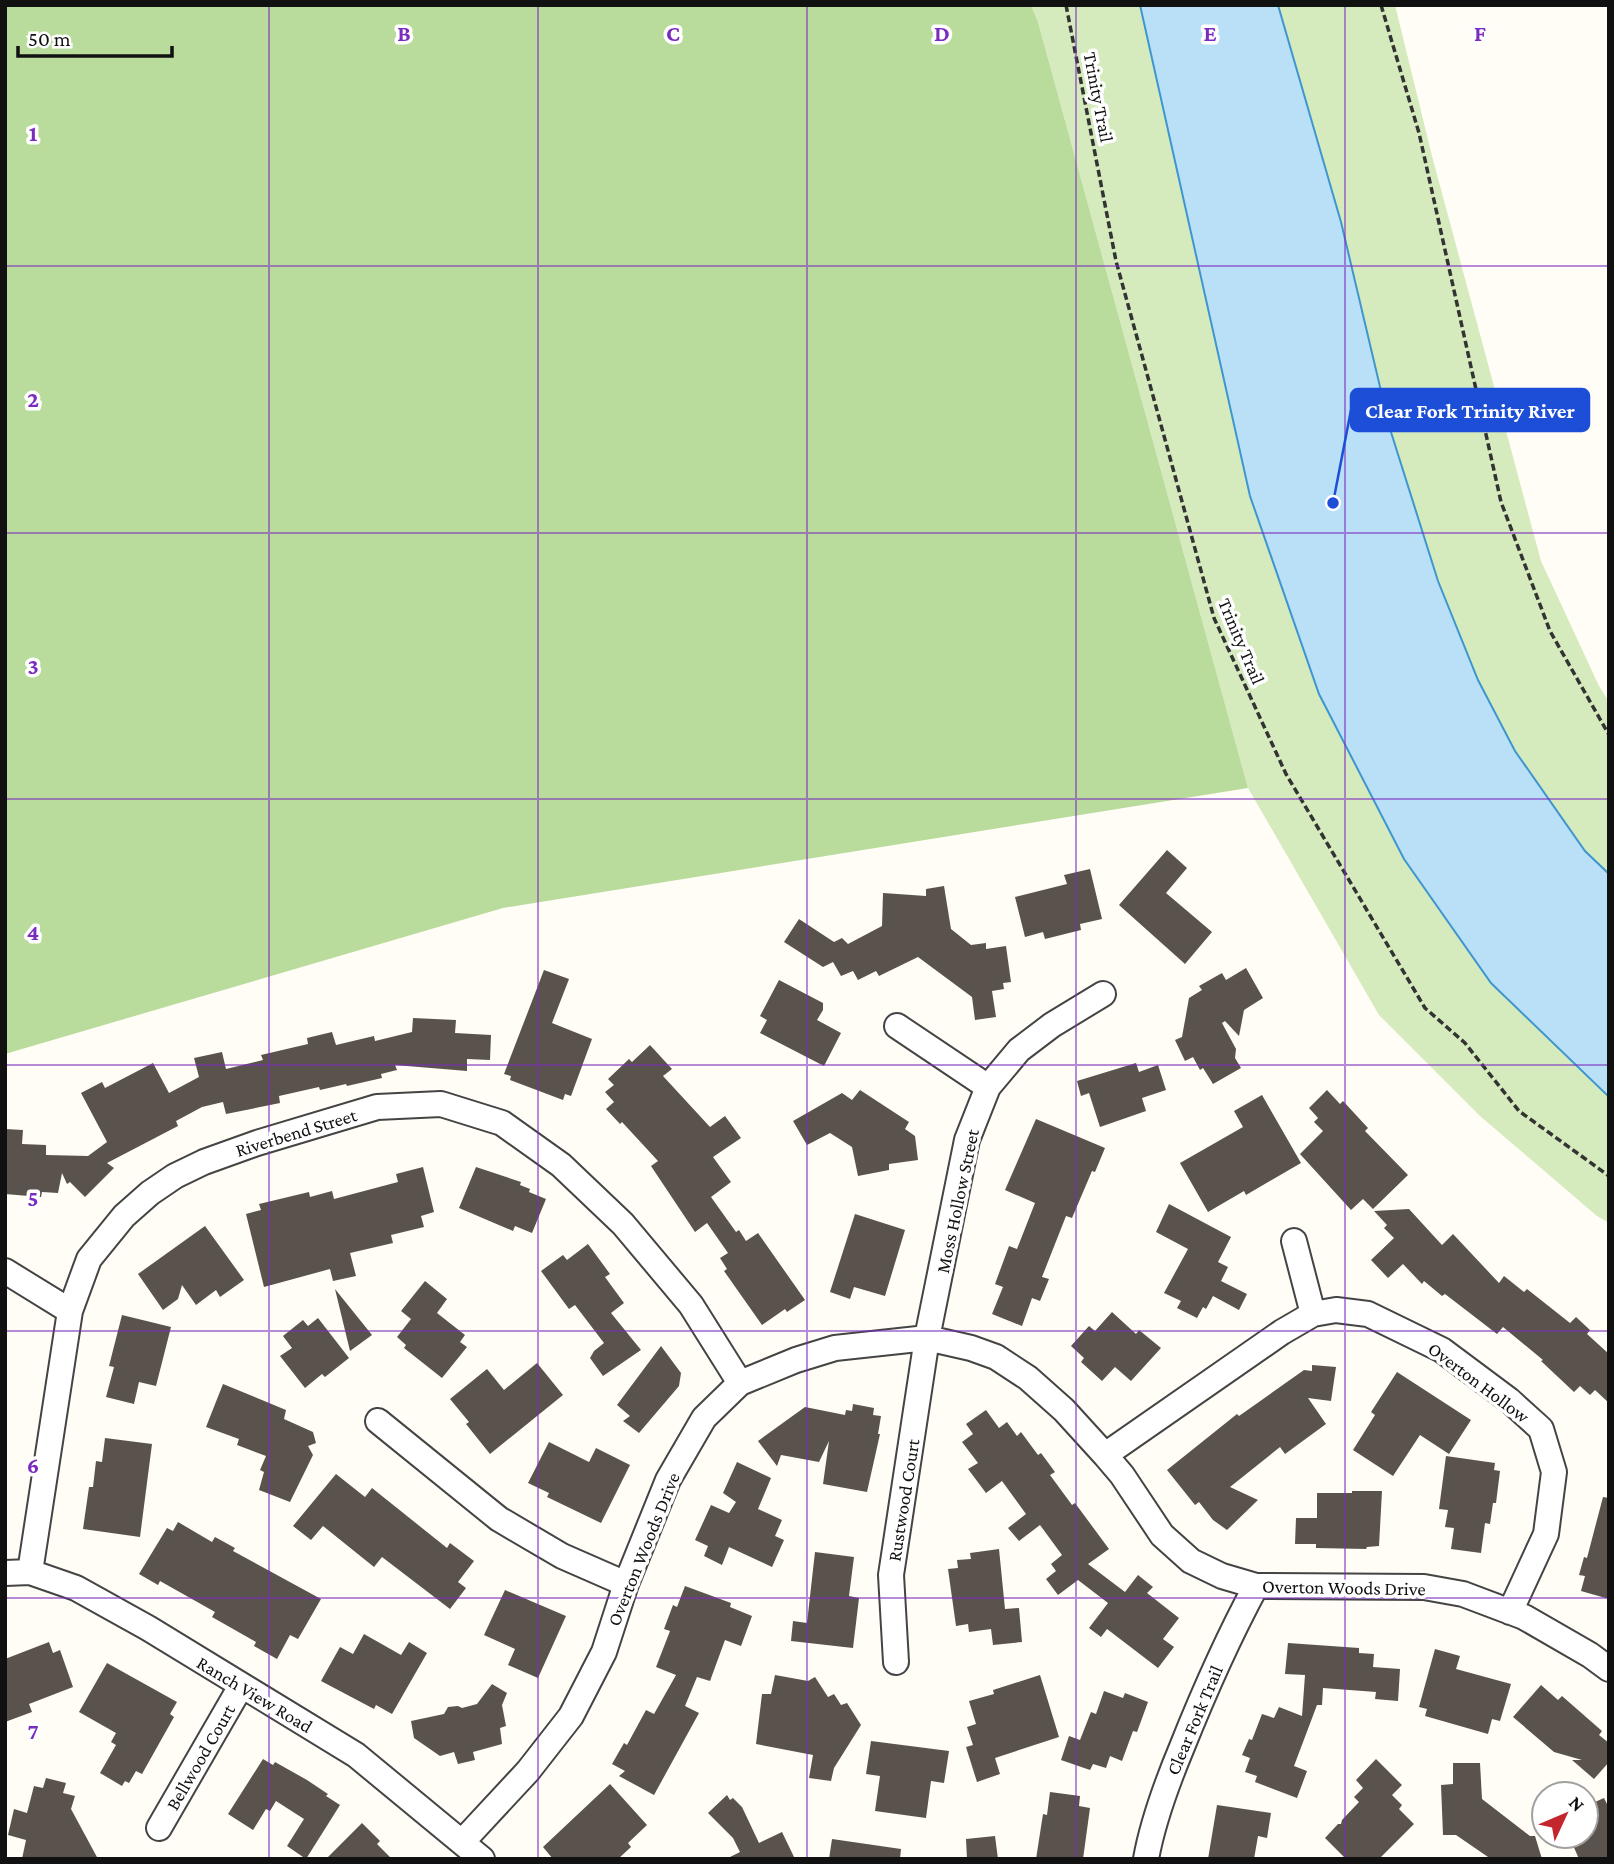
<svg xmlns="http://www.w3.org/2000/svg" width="1614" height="1864" viewBox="0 0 1614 1864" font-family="'Crimson Pro',serif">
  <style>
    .green { fill: #d5ebbd }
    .forest { fill: #b9dc9c }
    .water { fill: #b9e0f7; stroke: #3f96cf; stroke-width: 2 }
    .building { fill: #5a524d }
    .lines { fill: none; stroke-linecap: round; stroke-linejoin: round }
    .street-casing { stroke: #444; stroke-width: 28 }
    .path { stroke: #333; stroke-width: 3.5; stroke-dasharray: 7 3.5; stroke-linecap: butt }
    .street { stroke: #fff; stroke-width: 24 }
    .grid { fill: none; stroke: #7b2cbf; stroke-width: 2; stroke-opacity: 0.55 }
    .labels { text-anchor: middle; stroke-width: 7; stroke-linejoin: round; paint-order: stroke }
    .street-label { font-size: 19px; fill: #111; stroke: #fff }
    .grid-label { font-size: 23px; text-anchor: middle; font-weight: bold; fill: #7b2cbf; stroke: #fff; stroke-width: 7; stroke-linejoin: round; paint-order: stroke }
    .leader { fill: none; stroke: #1d4ed8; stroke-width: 2.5 }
    .callout-dot { fill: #1d4ed8; stroke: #fff; stroke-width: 2.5 }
    .callout { fill: #1d4ed8; stroke: #1d4ed8; stroke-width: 2.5 }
    .callout-label { font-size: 21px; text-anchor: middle; font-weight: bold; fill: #fff }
  </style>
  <rect width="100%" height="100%" fill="#fffdf5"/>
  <path class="green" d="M1031,5H1395L1432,156L1541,561L1599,686L1609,702V1223L1597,1216L1480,1116L1379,1015L1248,788L1038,22Z"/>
  <path class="forest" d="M5,5H1031L1038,22L1248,788L503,908L5,1054Z"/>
  <path class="water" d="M1140,5H1278L1341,222L1390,429L1438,581L1478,680L1515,751L1585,851L1609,874V1097L1491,983L1404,859L1319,694L1250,496Z"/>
  <path class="building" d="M1167,850L1187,868L1166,893L1212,932L1185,964L1119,905Z
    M1090,869L1102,919L1080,924L1081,930L1045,939L1043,932L1025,937L1015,897L1067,884L1064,875Z
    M944,886L951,929L971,945L986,943V949L1006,946L1011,982L1003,983L1004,989L992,991L996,1017L975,1020L972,997L918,957L879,976L876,971L858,980L853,971L841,976L833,962L823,967L784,942L799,919L834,942L842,938L848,944L882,926L883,893L926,896V889Z
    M1246,968L1263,998L1244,1010L1239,1036L1225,1021L1222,1023L1236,1049L1235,1058L1241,1068L1213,1084L1203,1068L1200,1070L1193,1057L1185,1061L1175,1040L1182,1037L1189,998L1202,990L1199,986L1222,973L1226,980Z
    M544,970L569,979L552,1023L592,1039L571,1096L565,1094L563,1100L510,1080L511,1076L504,1074Z
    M779,980L823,1003V1010L817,1020L841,1033L824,1066L760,1033L767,1020L760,1016Z
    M413,1018L456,1020L455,1033L491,1035L490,1060L467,1059V1071L395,1065L397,1070L381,1074L382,1078L347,1086L346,1084L320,1090L319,1087L279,1096L280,1103L226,1114L223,1102L202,1107L176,1121L178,1126L107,1163L114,1168L85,1197L70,1182L67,1184L62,1173L58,1193L42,1192L41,1197L5,1194V1129L23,1130L22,1144L46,1145V1155L88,1156L107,1142L81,1093L102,1082L105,1088L153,1063L169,1093L199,1077L194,1058L222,1052L226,1069L263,1060L261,1055L308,1044L307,1038L332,1032L336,1045L374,1036L375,1041L412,1032Z
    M650,1045L672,1069L663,1076L710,1127L725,1116L741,1138L713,1157L731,1182L711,1197L736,1232L739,1230L746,1241L758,1233L805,1300L787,1312L785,1309L762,1325L724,1271L727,1269L720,1258L728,1253L707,1223L695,1232L651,1166L658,1161L622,1122L620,1124L606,1109L614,1102L605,1092L614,1085L608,1079L629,1059L632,1062Z
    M1136,1063L1139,1072L1158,1065L1166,1090L1142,1098L1146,1111L1100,1127L1089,1093L1081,1096L1077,1081Z
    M860,1090L909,1122L905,1129L915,1136L918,1160L889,1164V1170L858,1176L852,1147L830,1133L807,1145L793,1121L842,1093L852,1100Z
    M1327,1090L1340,1104L1343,1101L1368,1128L1365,1131L1408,1175L1373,1209L1363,1199L1351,1210L1300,1154L1323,1131L1314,1122L1318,1118L1309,1108Z
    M1262,1095L1301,1163L1246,1195L1244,1191L1208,1212L1180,1163L1243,1127L1234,1111Z
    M1036,1119L1105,1148L1095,1172L1092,1171L1072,1218L1066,1216L1042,1277L1049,1279L1040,1301L1032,1298L1022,1326L992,1314L1003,1287L995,1284L1009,1246L1017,1249L1035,1203L1005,1190Z
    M423,1167L434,1212L421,1216L424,1227L391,1235L393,1243L350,1253L356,1276L333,1281L330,1269L264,1287L246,1214L261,1210L259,1204L309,1192L310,1197L332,1191L334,1199L398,1182L396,1174Z
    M476,1167L521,1182L520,1185L530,1189L529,1192L546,1199L532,1233L515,1226L513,1231L459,1208Z
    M1169,1204L1231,1237L1218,1262L1228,1267L1221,1281L1247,1294L1239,1310L1213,1296L1206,1309L1203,1307L1197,1318L1177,1308L1181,1301L1164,1293L1188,1249L1156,1232Z
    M1409,1209L1442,1245L1453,1234L1499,1283L1504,1276L1524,1292L1527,1289L1570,1323L1576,1317L1590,1330L1587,1334L1609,1354V1403L1595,1390L1590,1395L1580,1386L1574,1392L1541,1361L1543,1360L1503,1327L1497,1334L1445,1294L1442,1296L1424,1281L1422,1284L1403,1264L1388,1278L1371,1260L1394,1238L1384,1228L1387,1225L1374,1211Z
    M855,1214L905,1230L885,1296L854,1287L850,1299L830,1292Z
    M205,1226L244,1280L220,1297L216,1290L196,1305L182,1285L178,1299L163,1310L138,1274Z
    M588,1244L610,1274L605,1277L624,1303L611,1313L641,1350L603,1376L590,1358L594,1351L604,1343L575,1305L569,1309L541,1271L563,1255L567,1260Z
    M425,1281L447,1299L437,1313L465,1335L460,1342L467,1347L442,1378L404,1348L406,1345L397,1337L411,1319L401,1311Z
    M335,1289L372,1335L350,1351Z
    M1112,1312L1136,1334L1139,1330L1161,1348L1131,1381L1115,1367L1102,1381L1081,1362L1084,1358L1071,1346L1089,1326L1095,1331Z
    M122,1315L171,1327L156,1386L139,1382L134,1404L106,1397L114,1367L109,1366Z
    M318,1318L349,1358L325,1377L322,1374L305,1388L280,1356L292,1348L283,1336L303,1320L308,1326Z
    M661,1346L681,1373L679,1386L639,1433L623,1421L630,1416L617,1405Z
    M537,1363L563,1395L490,1454L466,1424L469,1422L450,1399L487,1369L504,1390Z
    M1312,1365L1336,1367L1331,1401L1308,1398L1326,1424L1285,1454L1280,1447L1230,1487L1258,1500L1227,1530L1213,1520L1199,1502L1195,1505L1167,1470L1237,1414L1239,1416L1304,1370L1312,1371Z
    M1397,1372L1471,1420L1449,1454L1420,1435L1393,1476L1353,1450L1375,1415L1371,1412Z
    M223,1384L286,1410L284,1419L313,1432L316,1443L308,1446L313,1455L290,1502L259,1490L264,1472L260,1470L266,1456L237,1445L239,1439L206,1427Z
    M853,1404L874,1408L873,1415L881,1416L878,1434H880L867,1492L823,1484L829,1441L819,1462L781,1455L777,1466L758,1441L805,1407L845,1415L846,1410L852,1411Z
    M986,1410L999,1428L1007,1422L1017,1436L1021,1432L1038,1455L1041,1453L1055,1472L1050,1475L1072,1505L1075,1503L1109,1549L1088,1564L1125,1592L1138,1575L1153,1587L1147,1593L1179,1618L1163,1639L1174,1647L1158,1668L1107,1629L1101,1637L1089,1628L1108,1603L1078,1580L1058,1595L1046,1579L1056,1571L1051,1564L1062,1555L1040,1525L1019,1541L1008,1528L1026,1514L1002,1481L986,1493L968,1469L978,1463L962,1442L973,1434L966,1424Z
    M105,1438L152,1444L140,1537L83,1529L89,1487H93L96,1461L102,1462Z
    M549,1442L589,1462L596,1448L630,1465L601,1523L547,1497L549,1493L528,1483Z
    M1446,1456L1495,1463L1494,1470L1500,1471L1496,1503H1493L1490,1524L1485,1523L1481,1553L1451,1549L1454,1528L1445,1527L1448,1510L1439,1509Z
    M737,1462L771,1478L758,1509L782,1520L775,1536L784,1540L772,1567L729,1547L722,1565L704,1556L708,1546L695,1540L711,1505L729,1513L736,1502L723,1493Z
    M336,1474L365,1497L372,1488L447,1548L450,1543L474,1561L458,1582L466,1588L450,1609L382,1557L374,1567L323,1526L311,1540L293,1526Z
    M1352,1491H1382L1379,1546L1367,1547L1366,1549L1316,1548V1544H1295L1296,1518H1317V1493H1352Z
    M1603,1497L1609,1498V1599L1581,1591L1585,1576L1579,1575L1584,1557L1587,1558Z
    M178,1522L212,1542L215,1537L235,1548L233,1551L321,1599L298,1639L290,1635L277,1659L254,1646L256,1642L212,1617L215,1612L160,1581L158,1585L139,1574L167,1528L173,1531Z
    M999,1549L1005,1609L1019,1608L1022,1642L993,1645L991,1629L969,1632L968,1624L956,1626L948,1569L958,1568L957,1560L971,1559L970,1553Z
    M815,1552L854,1557L849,1596L859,1598L853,1648L791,1641L793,1621L807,1623Z
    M685,1586L731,1603L730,1607L752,1616L741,1646L725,1640L710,1681L697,1677L685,1706L699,1713L654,1795L619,1776L625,1771L612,1764L624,1743L627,1745L646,1710L654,1714L676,1675L656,1667L670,1631L664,1629L673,1605L677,1607Z
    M505,1590L566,1616L538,1678L508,1665L515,1649L484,1635Z
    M364,1634L401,1655L409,1642L427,1653L392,1714L376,1705L374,1709L321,1681L340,1647L353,1654Z
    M49,1642L53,1653L60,1650L73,1687L29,1704L32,1712L5,1722V1659Z
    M1288,1643L1359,1648V1653L1374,1654L1373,1667L1400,1669L1398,1701L1375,1699L1376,1692L1323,1688L1322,1705H1317L1294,1766L1307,1771L1297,1798L1255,1782L1257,1776L1245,1772L1250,1758L1242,1755L1249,1739L1252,1740L1262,1714L1274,1718L1279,1707L1302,1716L1305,1675L1285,1674Z
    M1435,1649L1460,1656L1456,1669L1511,1684L1500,1721L1492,1719L1488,1734L1425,1716L1427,1709L1419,1707Z
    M107,1663L177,1702L170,1714L174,1717L142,1774L136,1771L129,1783L125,1781L122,1786L100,1773L116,1745L111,1742L116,1733L79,1712Z
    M775,1675L808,1681L815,1677L828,1697L834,1694L841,1705L847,1703L861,1725L834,1768L831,1781L809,1778L813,1755L756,1744L762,1694H771Z
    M1040,1675L1059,1737L995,1758L1000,1774L977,1782L966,1747L973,1745L967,1727L976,1724L969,1701L994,1694L993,1690Z
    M492,1684L507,1693L502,1705L506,1726L500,1728L502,1744L473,1752L475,1760L458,1764L454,1752L440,1756L414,1738L411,1721L444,1714L448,1707L458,1706L462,1708L477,1704Z
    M1541,1685L1558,1700L1562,1696L1602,1731L1599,1735L1609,1743V1762L1594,1779L1572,1760H1582L1554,1752L1513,1717Z
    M1104,1691L1123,1698L1125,1693L1148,1702L1137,1732L1133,1731L1122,1761L1110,1756L1106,1768L1093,1764L1090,1770L1061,1760L1069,1736L1080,1740L1091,1712L1096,1714Z
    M871,1741L949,1751L944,1783L931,1781L926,1818L875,1811L880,1776L866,1774Z
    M263,1759L273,1765L275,1762L307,1780L328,1794L326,1796L340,1805L306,1859L287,1846L304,1819L276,1801L270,1811L266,1809L253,1830L228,1814Z
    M1376,1759L1402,1785L1392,1795L1402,1805L1399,1809L1414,1824L1379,1859H1346L1325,1838L1338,1824H1341L1342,1820L1359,1802L1354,1797L1363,1788L1356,1780Z
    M1453,1763H1480L1482,1799L1530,1836H1535L1542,1859H1491L1456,1835H1443L1441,1785L1453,1784Z
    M46,1778L66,1783L63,1793L75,1796L71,1809L98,1859H22L26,1840L8,1835L14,1809L27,1813L34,1786L43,1788Z
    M610,1784L647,1825L628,1843L631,1847L618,1859H553L543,1847Z
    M1050,1792L1080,1796L1079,1806L1090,1808L1083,1859H1036L1043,1814L1047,1815Z
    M727,1795L730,1800L733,1798L742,1807L759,1843L782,1832L795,1859H726L740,1852L733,1838L708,1813Z
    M1604,1798L1609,1808V1859H1579L1569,1836H1586V1806Z
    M1217,1805L1271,1813L1267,1838L1258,1836L1254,1859H1208Z
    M362,1823L380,1841L377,1844L392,1859H326Z
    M995,1836L998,1859H967L966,1839Z
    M832,1839L901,1849L900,1859H829Z"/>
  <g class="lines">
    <defs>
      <path id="street" d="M897,1026L988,1087
        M1294,1241L1313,1314
        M5,1271L70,1311
        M378,1421L499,1519L562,1556L626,1584
        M1105,1455L1282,1332L1313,1314L1336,1310L1368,1314L1442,1350L1509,1400L1541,1429L1554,1472L1546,1534L1510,1612
        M30,1572L70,1311L89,1259L124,1216L150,1193L175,1176L204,1162L257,1143L377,1107L441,1104L502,1123L561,1165L623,1224L691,1305L740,1383
        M5,1573L30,1572L76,1588L148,1628L356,1755L482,1859
        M896,1662L891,1575L927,1338L967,1140L988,1087L1019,1050L1052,1025L1103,994
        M159,1828L241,1686
        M463,1841L528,1771L571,1716L604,1652L626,1584L668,1480L704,1418L740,1383L796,1360L835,1348L927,1338L971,1348L996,1357L1028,1378L1064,1410L1105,1455L1122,1475L1162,1535L1191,1561L1222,1576L1256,1586L1424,1587L1463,1594L1524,1617L1590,1655L1609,1669
        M1146,1859C1153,1820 1167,1783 1182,1747C1204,1692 1228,1638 1256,1586"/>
    </defs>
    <use href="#street" class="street-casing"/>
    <path class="path" d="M1066,5L1116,261L1214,618L1286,774L1425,1008L1465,1043L1519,1111L1609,1176
      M1381,5L1419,133L1501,502L1550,631L1609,735"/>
    <use href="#street" class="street"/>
  </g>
  <path class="grid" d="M269,5V1859M538,5V1859M807,5V1859M1076,5V1859M1345,5V1859M5,266H1609M5,533H1609M5,799H1609M5,1065H1609M5,1331H1609M5,1598H1609"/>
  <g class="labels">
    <g class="street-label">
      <text transform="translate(1099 97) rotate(79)" y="7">Trinity Trail</text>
      <text transform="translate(1242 641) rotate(67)" y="7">Trinity Trail</text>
      <text transform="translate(296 1132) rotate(-17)" y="7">Riverbend Street</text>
      <text transform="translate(957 1201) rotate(-78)" y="7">Moss Hollow Street</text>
      <text transform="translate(1479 1382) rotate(37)" y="7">Overton Hollow</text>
      <text transform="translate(903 1500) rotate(-81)" y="7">Rustwood Court</text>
      <text transform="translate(643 1549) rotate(-68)" y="7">Overton Woods Drive</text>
      <text transform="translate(1344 1587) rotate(1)" y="7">Overton Woods Drive</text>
      <text transform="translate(255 1694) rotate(31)" y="7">Ranch View Road</text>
      <text transform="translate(1194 1720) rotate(-67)" y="7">Clear Fork Trail</text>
      <text transform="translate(200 1757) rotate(-60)" y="7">Bellwood Court</text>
    </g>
  </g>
  <g class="grid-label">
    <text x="404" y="41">B</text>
    <text x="673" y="41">C</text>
    <text x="942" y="41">D</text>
    <text x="1210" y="41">E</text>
    <text x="1480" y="41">F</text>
    <text x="33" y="141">1</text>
    <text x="33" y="407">2</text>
    <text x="33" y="674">3</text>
    <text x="33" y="940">4</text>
    <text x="33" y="1206">5</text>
    <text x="33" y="1473">6</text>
    <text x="33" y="1739">7</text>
  </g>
  <path class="leader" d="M1333 503L1351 410"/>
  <circle class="callout-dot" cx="1333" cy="503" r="7"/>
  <rect class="callout" x="1351" y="389" width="238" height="42" rx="7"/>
  <g class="callout-label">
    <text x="1470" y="418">Clear Fork Trinity River</text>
  </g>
  <rect width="1614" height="1864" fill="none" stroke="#111111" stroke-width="14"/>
  <g transform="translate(1565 1815) rotate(46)"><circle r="33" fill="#ffffff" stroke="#a0a0a0" stroke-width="2"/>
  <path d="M0-5L12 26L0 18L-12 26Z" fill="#c4262e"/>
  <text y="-10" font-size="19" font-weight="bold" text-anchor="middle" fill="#111111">N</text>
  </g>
  <path d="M18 46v10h154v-10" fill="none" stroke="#111111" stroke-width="3.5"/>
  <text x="28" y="46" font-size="21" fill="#111111" stroke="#ffffff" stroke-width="5" paint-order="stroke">50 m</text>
</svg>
